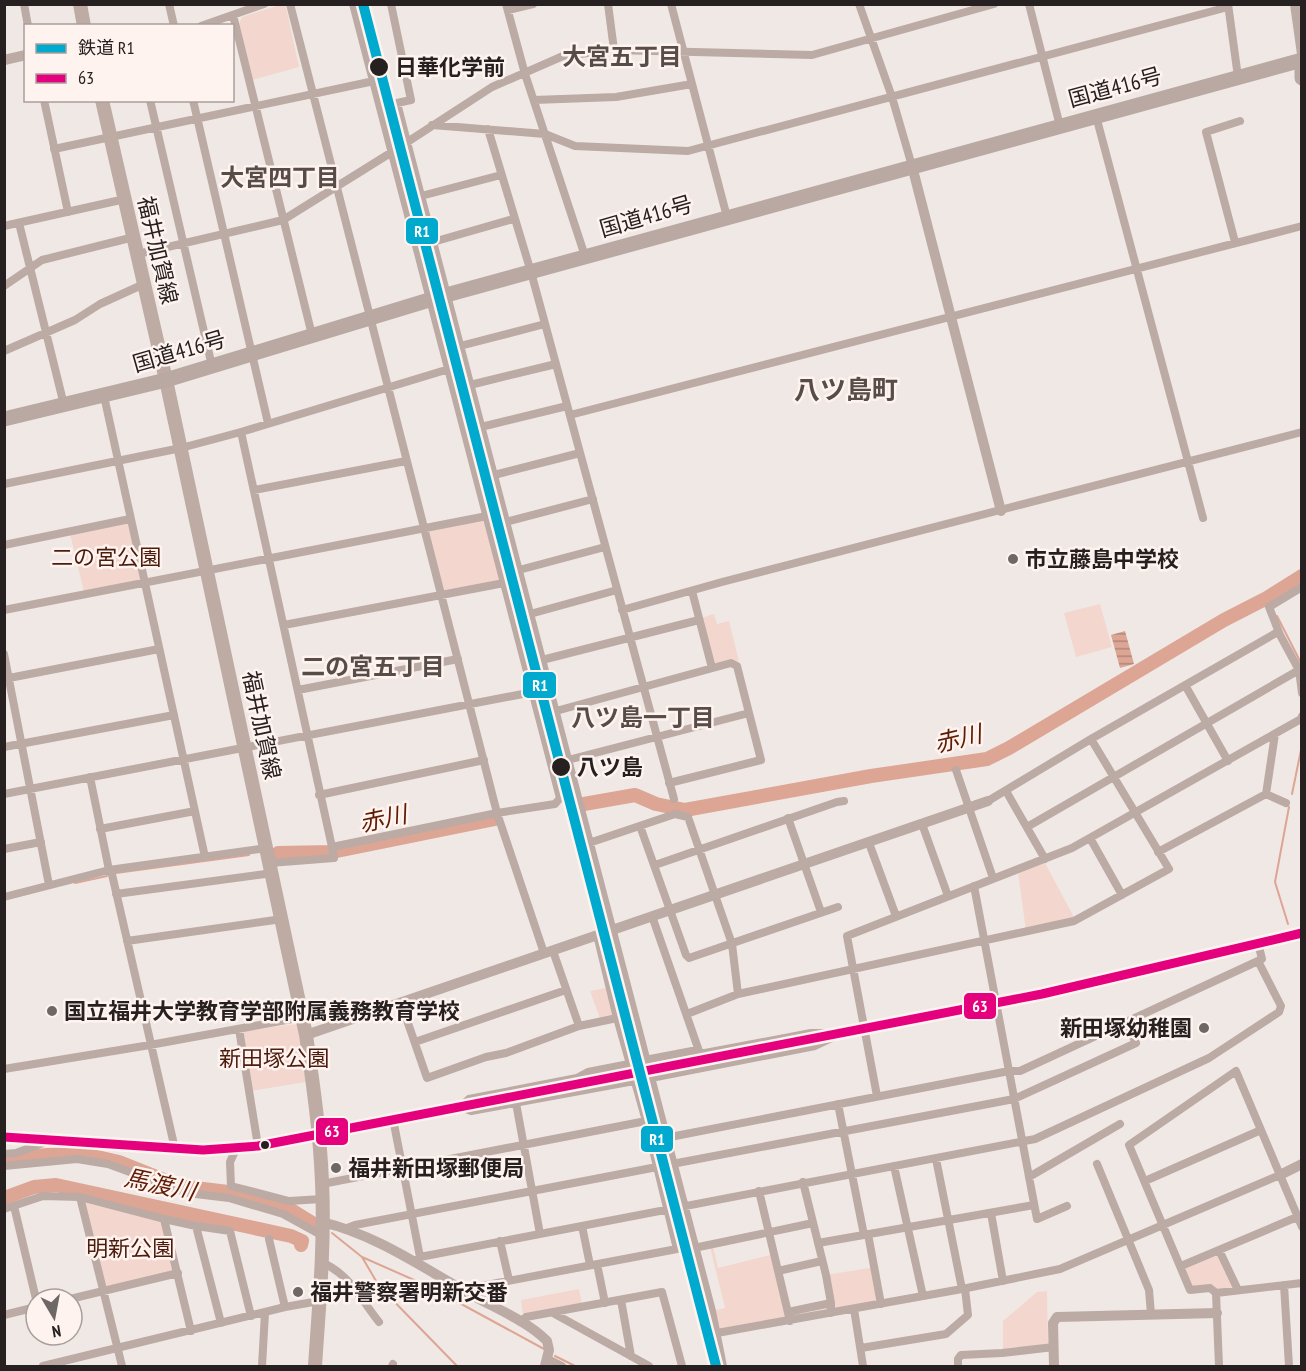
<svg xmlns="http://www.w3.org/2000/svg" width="1306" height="1371" viewBox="0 0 1306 1371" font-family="'PT Sans Narrow','Noto Sans JP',sans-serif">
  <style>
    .green { fill: #f3d7ce }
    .water { fill: url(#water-rules) }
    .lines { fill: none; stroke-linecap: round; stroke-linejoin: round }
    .stream { stroke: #dca594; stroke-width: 2 }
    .river { stroke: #dca594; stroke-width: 14 }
    .tertiary-tunnel { stroke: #c8c0be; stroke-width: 10; stroke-dasharray: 10 5; stroke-linecap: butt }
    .minor { stroke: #bcaaa4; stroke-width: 8 }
    .tertiary { stroke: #bcaaa4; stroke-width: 10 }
    .primary { stroke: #bdaba4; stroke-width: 14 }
    .trunk { stroke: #baa8a2; stroke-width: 15 }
    .bus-1-casing { stroke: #fff3ef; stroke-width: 14 }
    .bus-1 { stroke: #e5007d; stroke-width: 9 }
    .rail-1-casing { stroke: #fff3ef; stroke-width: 15 }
    .rail-1 { stroke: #00a9ce; stroke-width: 10 }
    .stop-dot { fill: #262120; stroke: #fff3ef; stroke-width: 2 }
    .poi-dot { fill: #6d6765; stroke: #fff3ef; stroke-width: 2 }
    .labels { text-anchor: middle; stroke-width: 5; stroke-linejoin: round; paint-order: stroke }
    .stop-label { font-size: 22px; font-weight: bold; fill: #262120; stroke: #fff3ef; text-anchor: start }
    .street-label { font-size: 22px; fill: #262120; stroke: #fff3ef }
    .park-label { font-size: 22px; fill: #4b1b0c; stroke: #fff3ef }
    .poi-label { font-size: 22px; font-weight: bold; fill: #262120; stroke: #fff3ef; text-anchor: start }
    .neighbourhood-label { font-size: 24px; font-weight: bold; fill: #574c48; stroke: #fff3ef }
    .water-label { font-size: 24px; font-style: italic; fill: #5f1b03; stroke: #fff3ef }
    .quarter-label { font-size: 26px; font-weight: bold; fill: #574c48; stroke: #fff3ef }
    .line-badge { stroke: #fff3ef; stroke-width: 2 }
    .badge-label { font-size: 16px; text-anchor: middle; font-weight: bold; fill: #fff }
  </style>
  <defs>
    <pattern id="water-rules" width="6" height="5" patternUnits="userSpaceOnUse" patternTransform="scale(1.5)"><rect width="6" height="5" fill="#dca594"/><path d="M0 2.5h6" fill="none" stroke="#b28678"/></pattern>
  </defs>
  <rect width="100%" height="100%" fill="#f0e8e5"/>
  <path class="green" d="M280,5L286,7L299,67L252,80L239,24L242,17Z
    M487,516L504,583L441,595L424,529Z
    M129,523L142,580L84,592L70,534Z
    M1100,604L1112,647L1076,657L1064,613Z
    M714,614L717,624L729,621L739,661L712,668L701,618Z
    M1045,863L1075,919L1026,931L1018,872Z
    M610,987L617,1018L601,1021L590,991Z
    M297,1024L306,1082L251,1091L243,1031Z
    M80,1197L164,1219L178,1273L103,1291Z
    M713,1246L718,1268L774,1254L790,1321L717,1333L712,1311L725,1308L710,1247Z
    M1219,1250L1238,1290H1190L1181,1266Z
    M875,1267L881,1304L831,1313L826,1275Z
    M579,1289L582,1304L523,1315L521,1300Z
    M1047,1291L1048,1343L1047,1345L1003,1350V1321L1037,1292Z"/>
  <path class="water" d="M1125,631L1134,664L1120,668L1111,635Z"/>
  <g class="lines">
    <path class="stream" d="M1267,598L1268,600
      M1277,616L1302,665
      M1292,794L1302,745
      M116,873L249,855
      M75,883L107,876
      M1288,924L1275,882L1289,807
      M332,1233L362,1257L379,1286L457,1366
      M362,1257L430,1287L544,1349
      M555,1356L575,1366"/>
    <path class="river" d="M584,804L635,795L656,804L685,810L871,776L987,759L1009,748L1224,620L1267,598L1302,576
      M278,853L332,852L495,819
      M4,1160L47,1155L84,1154L119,1162L179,1186L244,1194L291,1210L312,1223
      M4,1198L34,1187L56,1185L291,1236L302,1241L301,1245"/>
    <path class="tertiary-tunnel" d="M626,1075L656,1069"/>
    <path class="minor" d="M24,4L28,26
      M169,4L174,26
      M290,4L497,813L544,953
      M391,4L411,100L397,103L407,142L712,1311L723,1366
      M506,4L525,74L585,256
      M608,4L614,50
      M671,4L727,217
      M859,4L892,97L912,166
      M1029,4L1060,126
      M1228,4L1238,77
      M508,10L533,4
      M233,15L312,335
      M201,26L264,4
      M44,100L68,212
      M150,100L212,366
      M193,100L268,423
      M534,100L616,97L692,84
      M1096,116L1203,518
      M432,125L545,134L575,146L688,151L1228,7
      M488,129L531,272L674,799
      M54,149L374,81
      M421,196L501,175
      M19,223L64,405
      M4,226L125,199
      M433,242L513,219
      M1235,242L1206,132L1240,121
      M138,254L283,220L392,152L492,87L563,56L614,50L812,55L994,4
      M4,286L42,260L134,237
      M460,346L545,324
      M4,351L75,320L100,304L144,284
      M470,385L556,364
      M104,396L205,857
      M570,415L1302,226
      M481,427L567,406
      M241,432L332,847L497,813L555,804L560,798L353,4
      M494,475L580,453
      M4,484L181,448L241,432L449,369
      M254,490L406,461
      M506,522L593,499
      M4,545L130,519
      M519,570L605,547
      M692,591L712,668
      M4,610L487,516
      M622,610L722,582L1302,432
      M530,614L617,590
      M284,625L504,583
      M1280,635L1269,607L1302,587
      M4,654L49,885
      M542,660L699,620
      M9,678L159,649
      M1185,685L1228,761
      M298,690L458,659
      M556,711L731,663L737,666L761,760L669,783
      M4,747L174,715
      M568,760L749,713
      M956,770L993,878
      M90,777L109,870
      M1006,791L1045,859
      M4,794L533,692
      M1266,794L1275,734
      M319,795L484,760
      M988,801L1091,739L1276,633L1280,635L1299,670L1302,693
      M788,818L821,912
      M922,824L948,896
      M640,826L686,955L689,958L838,907
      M1027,827L1299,670
      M100,829L195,811
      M1090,838L1122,895
      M589,843L675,814L688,817L732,944L738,994
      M869,843L896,916
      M4,849L41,842
      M1158,852L1266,794L1286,803
      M270,863L334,858L332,847
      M655,865L837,802L844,801
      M111,870L175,1149
      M974,886L1037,1219L1067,1206
      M116,894L273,873
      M4,897L109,870L267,848
      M652,916L699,1051
      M127,941L282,919
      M553,951L579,1026
      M401,1003L427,1078L486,1057L506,1053L579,1026L617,1018
      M687,1014L738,994L1074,921L1169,869L1091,739
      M239,1029L258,1146
      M415,1042L566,990
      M645,1060L692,1051L705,1053L811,1033H825
      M629,1064L588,1072L577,1078L469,1099L460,1107L471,1111L634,1081
      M4,1069L150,1045L303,1017
      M651,1078L815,1046L834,1037
      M877,1096L847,936L1072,848L1301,719L1302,716
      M516,1103L540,1234
      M838,1104L864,1235
      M393,1119L420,1257
      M665,1138L1009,1071H1020L1258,961L1262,959L1258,943
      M236,1149L230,1162L231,1186L289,1201L322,1199
      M4,1154L16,1153L46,1142
      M936,1159L962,1289
      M672,1164L1014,1099L1136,1043L1126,1022
      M1097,1164L1149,1290L1151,1314
      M4,1166L77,1159L108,1164L187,1193L229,1198L283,1214L321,1235
      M894,1166L923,1296
      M1029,1177L1120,1124
      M1145,1181L1261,1130
      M803,1182L826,1275L831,1303V1313
      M322,1184L646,1121
      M759,1191L790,1321
      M80,1197L122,1366
      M14,1206L36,1299
      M4,1209L43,1196L80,1197L164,1219L191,1331
      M991,1213L1003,1281
      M164,1219L196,1226L230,1231L251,1316
      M196,1226L221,1323
      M582,1226L590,1265
      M1302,1227L1236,1071L1129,1145L1190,1290L1210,1288L1216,1293L1302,1283
      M347,1228L355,1225L657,1167
      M868,1234L881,1304
      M269,1239L285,1307
      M500,1241L509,1280
      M818,1243L1034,1205
      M694,1248L813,1223
      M1219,1250L1238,1290
      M321,1262C350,1274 361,1300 379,1322
      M414,1262L420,1257L1035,1139L1209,1058L1279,1012L1281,1006L1258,961
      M597,1264L605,1303
      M1181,1266L1297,1217
      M778,1271L822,1261
      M1284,1285L1289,1366
      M469,1293L476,1287L677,1249L646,1121L617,1018L597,935
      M1216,1293L1219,1366
      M70,1299L178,1273
      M621,1300L631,1356
      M854,1309L863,1366
      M788,1312L831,1303
      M553,1313L649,1366
      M4,1315L36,1307
      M520,1322L526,1317L662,1292L682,1366
      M717,1333L962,1289L1060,1269L1280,1175
      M861,1348L946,1334L968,1315L965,1289
      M548,1359L562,1366
      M43,1366L285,1307L319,1301
      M262,1366L265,1313
      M392,1366L393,1364
      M958,1366V1359L961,1355L1002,1353L1054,1347"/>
    <path class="tertiary" d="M1295,4L1302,54
      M4,60L26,55
      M912,166L1001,511
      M306,1035L988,801
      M656,1069L1042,994L1302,933
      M4,1137L175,1149L203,1150L247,1148L626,1075
      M1280,1175L1302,1164
      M322,1222C377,1235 423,1268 472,1295C497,1309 527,1321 547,1341L549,1350L545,1366
      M1054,1366L1053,1323L1057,1317L1217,1313"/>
    <path class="primary" d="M80,4L84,26
      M102,100L166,380L306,1035C313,1084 320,1132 322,1182C325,1243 319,1305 315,1366"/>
    <path class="trunk" d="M1302,70V78
      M4,419L166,380L439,297L1302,60"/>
    <defs>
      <path id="bus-1" d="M4,1137L203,1150L258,1146L1042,994L1302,933"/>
    </defs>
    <use href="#bus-1" class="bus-1-casing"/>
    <use href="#bus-1" class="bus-1"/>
    <defs>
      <path id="rail-1" d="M363,4L716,1366"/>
    </defs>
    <use href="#rail-1" class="rail-1-casing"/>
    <use href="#rail-1" class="rail-1"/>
  </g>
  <g class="stop-dot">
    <circle cx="379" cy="67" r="10"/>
    <circle cx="561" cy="767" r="10"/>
    <circle cx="265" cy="1145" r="5"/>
  </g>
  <g class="poi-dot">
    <circle cx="1013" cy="559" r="6"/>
    <circle cx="52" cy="1011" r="6"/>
    <circle cx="1204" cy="1028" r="6"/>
    <circle cx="336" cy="1168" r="6"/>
    <circle cx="298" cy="1292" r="6"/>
  </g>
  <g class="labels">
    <g class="stop-label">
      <text x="395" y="75">日華化学前</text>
      <text x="577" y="775">八ツ島</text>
    </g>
    <g class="street-label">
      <text transform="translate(1115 87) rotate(-15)" y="8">国道416号</text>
      <text transform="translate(646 216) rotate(-16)" y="8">国道416号</text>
      <text transform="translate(158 250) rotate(77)" y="8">福井加賀線</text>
      <text transform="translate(179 351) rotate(-16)" y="8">国道416号</text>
      <text transform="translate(262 725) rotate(78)" y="8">福井加賀線</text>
    </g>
    <g class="park-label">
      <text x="106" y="565">二の宮公園</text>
      <text x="274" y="1066">新田塚公園</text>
      <text x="130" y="1256">明新公園</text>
    </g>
    <g class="poi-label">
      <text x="1025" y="567">市立藤島中学校</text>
      <text x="64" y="1019">国立福井大学教育学部附属義務教育学校</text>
      <text x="1192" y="1036" text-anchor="end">新田塚幼稚園</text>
      <text x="348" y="1176">福井新田塚郵便局</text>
      <text x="310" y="1300">福井警察署明新交番</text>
    </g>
    <g class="neighbourhood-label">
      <text x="622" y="65">大宮五丁目</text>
      <text x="280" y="186">大宮四丁目</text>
      <text x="373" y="675">二の宮五丁目</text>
      <text x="643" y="726">八ツ島一丁目</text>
    </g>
    <g class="water-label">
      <text transform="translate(958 739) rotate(-13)" y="8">赤川</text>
      <text transform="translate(383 819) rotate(-12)" y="8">赤川</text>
      <text transform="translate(160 1185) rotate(12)" y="8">馬渡川</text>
    </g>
    <g class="quarter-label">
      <text x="846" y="399">八ツ島町</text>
    </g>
  </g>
  <g class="line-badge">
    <rect x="405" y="217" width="34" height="28" rx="6" fill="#00a9ce"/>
    <rect x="522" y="671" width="35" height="28" rx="6" fill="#00a9ce"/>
    <rect x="963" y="992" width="34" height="28" rx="6" fill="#e5007d"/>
    <rect x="315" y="1117" width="34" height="29" rx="6" fill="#e5007d"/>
    <rect x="640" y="1125" width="34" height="28" rx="6" fill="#00a9ce"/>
  </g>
  <g class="badge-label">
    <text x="422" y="237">R1</text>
    <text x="540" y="691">R1</text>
    <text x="980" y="1012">63</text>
    <text x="332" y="1137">63</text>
    <text x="657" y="1145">R1</text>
  </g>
  <rect width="1306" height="1371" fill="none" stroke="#262120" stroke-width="12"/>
  <rect x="24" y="24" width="210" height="78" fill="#fff3ef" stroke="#a89f9c" stroke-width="1.5"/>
  <rect x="36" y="44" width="30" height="9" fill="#00a9ce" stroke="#a89f9c" stroke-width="1.5"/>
  <text x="78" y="54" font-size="18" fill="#262120">鉄道 R1</text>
  <rect x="36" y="74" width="30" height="9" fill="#e5007d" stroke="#a89f9c" stroke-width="1.5"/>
  <text x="78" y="84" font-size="18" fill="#262120">63</text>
  <g transform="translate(54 1317) rotate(170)"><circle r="28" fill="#fff3ef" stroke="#a89f9c" stroke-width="1.5"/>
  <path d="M0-4.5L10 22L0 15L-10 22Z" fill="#6d6765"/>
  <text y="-9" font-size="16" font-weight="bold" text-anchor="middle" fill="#262120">N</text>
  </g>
</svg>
